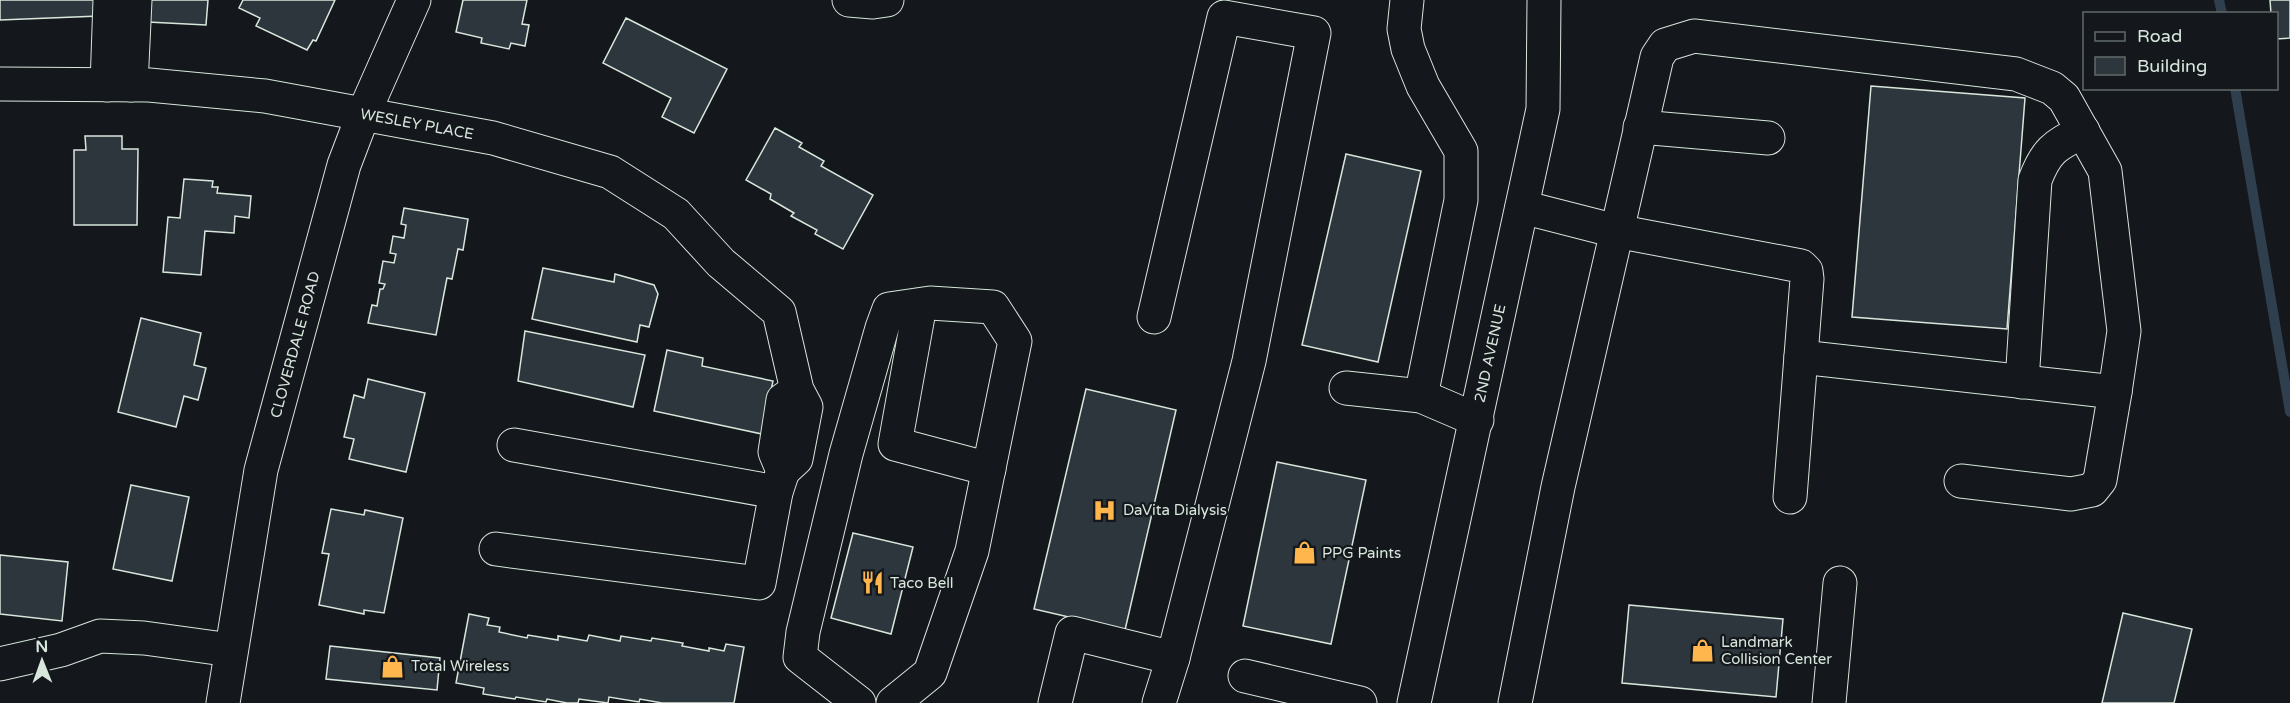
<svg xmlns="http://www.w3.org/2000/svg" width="2290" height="703" viewBox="0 0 2290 703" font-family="'Varela Round',sans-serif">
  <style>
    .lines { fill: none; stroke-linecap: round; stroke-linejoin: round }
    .stream { stroke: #2f3f4d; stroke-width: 10 }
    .building { fill: #2c363c; stroke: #d8e6dc; stroke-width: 1.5 }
    .minor-casing { stroke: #d8e6dc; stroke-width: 35 }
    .minor { stroke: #14181c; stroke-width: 33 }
    .labels { text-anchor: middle; stroke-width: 4.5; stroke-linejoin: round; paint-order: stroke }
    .street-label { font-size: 15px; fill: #d8e6dc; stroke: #14181c }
    .poi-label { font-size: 15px; fill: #d8e6dc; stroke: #14181c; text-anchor: start }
  </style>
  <rect width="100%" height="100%" fill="#14181c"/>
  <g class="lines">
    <path class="stream" d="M2219,0L2222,14
      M2235,88L2290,412"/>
  </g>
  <path class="building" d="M0,0H98L99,16L0,20Z
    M150,0H208L206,25L148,22Z
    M243,0H335L316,41L313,40L307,50L256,26L260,18L239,8Z
    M463,0H527L522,24L529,25L525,46L511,43L509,49L481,43L482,38L456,32Z
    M2270,0H2290V38L2276,39V14H2271Z
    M626,18L727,69L694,133L662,117L671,98L603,63Z
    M1871,86L2025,98L2007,329L1852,317Z
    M775,128L802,143L799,147L824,161L821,166L873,195L843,249L815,234L817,230L791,216L794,213L770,199L771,194L746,180Z
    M85,136H122V149H138L137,225H74V150H86Z
    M1346,154L1421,171L1378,362L1302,345Z
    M184,179L213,181L212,187H218L217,193L251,196L249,218L235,216L234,233L205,231L201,275L163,272L168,217L180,218Z
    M404,208L468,219L463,250L458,249L452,279L447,278L436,335L368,323L372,305L377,306L380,289H383L385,284L379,283L383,261L394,263L396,254L390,253L393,236L404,238L406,225L401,224Z
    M543,268L614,282L615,274L654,285L658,294L649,327L640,325L637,342L532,319Z
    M141,318L201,333L194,365L206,368L198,400L184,396L176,427L118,412Z
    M525,331L645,355L633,407L518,381Z
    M667,350L703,358L702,366L773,381L762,434L654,411Z
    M368,379L425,393L406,472L349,459L354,439L344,437L354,395L364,398Z
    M1086,389L1176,410L1125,630L1034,609Z
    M1277,462L1366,480L1331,644L1243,626Z
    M131,485L189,497L172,581L113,569Z
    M331,509L364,515L365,510L403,518L384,613L364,610V614L319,605L329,554L322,553Z
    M853,533L913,547L891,634L831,618Z
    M0,555L68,562L62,621L0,614Z
    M1629,605L1783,619L1776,697L1622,683Z
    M2123,613L2192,629L2174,703H2102Z
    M469,614L489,618L487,625L500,627L499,632L527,638L528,635L558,640V636L587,641L589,635L620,641L621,636L651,641L652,638L683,643L682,646L709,651V648L724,651L726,644L744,647L734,703H662L640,699L639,702L609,697L608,703L579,699L578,703H567L547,699L546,702L516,697L515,699L483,694L484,688L456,683Z
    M330,646L440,658L437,690L326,679Z"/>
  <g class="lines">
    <defs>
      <g id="minor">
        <path d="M849,0L873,2L887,0"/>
        <path d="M1407,0L1404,29L1408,49L1423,86L1461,151V200L1421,396"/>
        <path id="s1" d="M0,84L149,85L265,96L493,138L610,172L676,214L721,263L779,312L797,390L806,407L796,459L783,471L775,452L783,400L797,390"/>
        <path d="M107,85L110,0"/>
        <path d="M131,85L135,0"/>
        <path d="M1640,127L1768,138"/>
        <path d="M1522,207L1616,231L1801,266L1806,271L1807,279L1790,497"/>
        <path d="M920,305L895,444L989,469"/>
        <path d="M1154,317L1224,17L1314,33L1249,361L1173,658L1159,703"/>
        <path d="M2022,382L2035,180C2047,149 2055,146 2083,131"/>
        <path d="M1346,388L1421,396L1477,420"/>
        <path d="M514,445L776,492"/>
        <path d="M1961,481L2071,494L2092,490L2100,480L2115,392"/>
        <path d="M496,549L759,583L776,492L783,471"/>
        <path d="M0,664L61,650L100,636L144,638L231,650"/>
        <path d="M1245,676L1360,703"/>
        <path id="s2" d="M223,703L261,470L344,165L363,115L414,0"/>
        <path d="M859,703L800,657L803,632L846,454L882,328L889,309L930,303L993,307L1015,341L972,551L930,673L893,703"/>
        <path d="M1055,703L1072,633L1173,658"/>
        <path id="s3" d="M1414,703L1543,109L1544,0"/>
        <path d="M1515,703L1558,487L1657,57L1665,45L1694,36L2016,74L2052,88L2064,98L2105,171L2124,331L2115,392L1801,357"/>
        <path d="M1829,703L1840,583"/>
      </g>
    </defs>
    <use href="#minor" class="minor-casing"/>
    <use href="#minor" class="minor"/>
  </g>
  <defs>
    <symbol id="hospital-bare" viewBox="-9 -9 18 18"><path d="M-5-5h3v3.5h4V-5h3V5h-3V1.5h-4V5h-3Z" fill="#ffb74d" stroke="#14181c" stroke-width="2.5" paint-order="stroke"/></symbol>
    <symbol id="shop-bare" viewBox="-9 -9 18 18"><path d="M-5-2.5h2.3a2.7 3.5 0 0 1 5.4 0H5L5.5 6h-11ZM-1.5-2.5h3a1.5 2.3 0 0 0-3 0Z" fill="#ffb74d" stroke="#14181c" stroke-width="2.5" paint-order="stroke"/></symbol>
    <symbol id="restaurant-bare" viewBox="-9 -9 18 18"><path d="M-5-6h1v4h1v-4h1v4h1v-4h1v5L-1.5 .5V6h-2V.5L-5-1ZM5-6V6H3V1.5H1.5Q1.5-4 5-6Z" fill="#ffb74d" stroke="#14181c" stroke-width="2.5" paint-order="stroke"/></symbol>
  </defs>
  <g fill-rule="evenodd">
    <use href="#hospital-bare" x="1088" y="494" width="33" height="33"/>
    <use href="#shop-bare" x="1288" y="536" width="33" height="33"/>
    <use href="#restaurant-bare" x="856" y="566" width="33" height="33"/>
    <use href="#shop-bare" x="1686" y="634" width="33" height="33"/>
    <use href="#shop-bare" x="376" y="650" width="33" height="33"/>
  </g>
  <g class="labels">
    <g class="street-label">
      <text dy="5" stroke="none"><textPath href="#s1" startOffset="420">WESLEY PLACE</textPath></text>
      <text dy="5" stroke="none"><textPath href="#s2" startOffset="366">CLOVERDALE ROAD</textPath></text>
      <text dy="5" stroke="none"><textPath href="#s3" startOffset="358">2ND AVENUE</textPath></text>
    </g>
    <g class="poi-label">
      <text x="1123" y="515">DaVita Dialysis</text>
      <text x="1322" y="558">PPG Paints</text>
      <text x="890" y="588">Taco Bell</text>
      <text x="1721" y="647">Landmark<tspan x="1721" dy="17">Collision Center</tspan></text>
      <text x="411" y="671">Total Wireless</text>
    </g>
  </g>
  <rect x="2083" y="12" width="195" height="78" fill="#14181c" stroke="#626a69" stroke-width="1.5"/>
  <rect x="2095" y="32" width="30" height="9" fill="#14181c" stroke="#626a69" stroke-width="1.5"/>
  <text x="2137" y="42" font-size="18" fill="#d8e6dc">Road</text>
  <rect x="2095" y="57" width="30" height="18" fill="#2c363c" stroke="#626a69" stroke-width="1.5"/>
  <text x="2137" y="72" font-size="18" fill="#d8e6dc">Building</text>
  <g transform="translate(42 661) rotate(359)" stroke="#14181c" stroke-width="4.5" paint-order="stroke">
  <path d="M0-4.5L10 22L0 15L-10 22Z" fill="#d8e6dc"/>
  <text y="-9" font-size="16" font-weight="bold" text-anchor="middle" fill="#d8e6dc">N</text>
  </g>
</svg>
